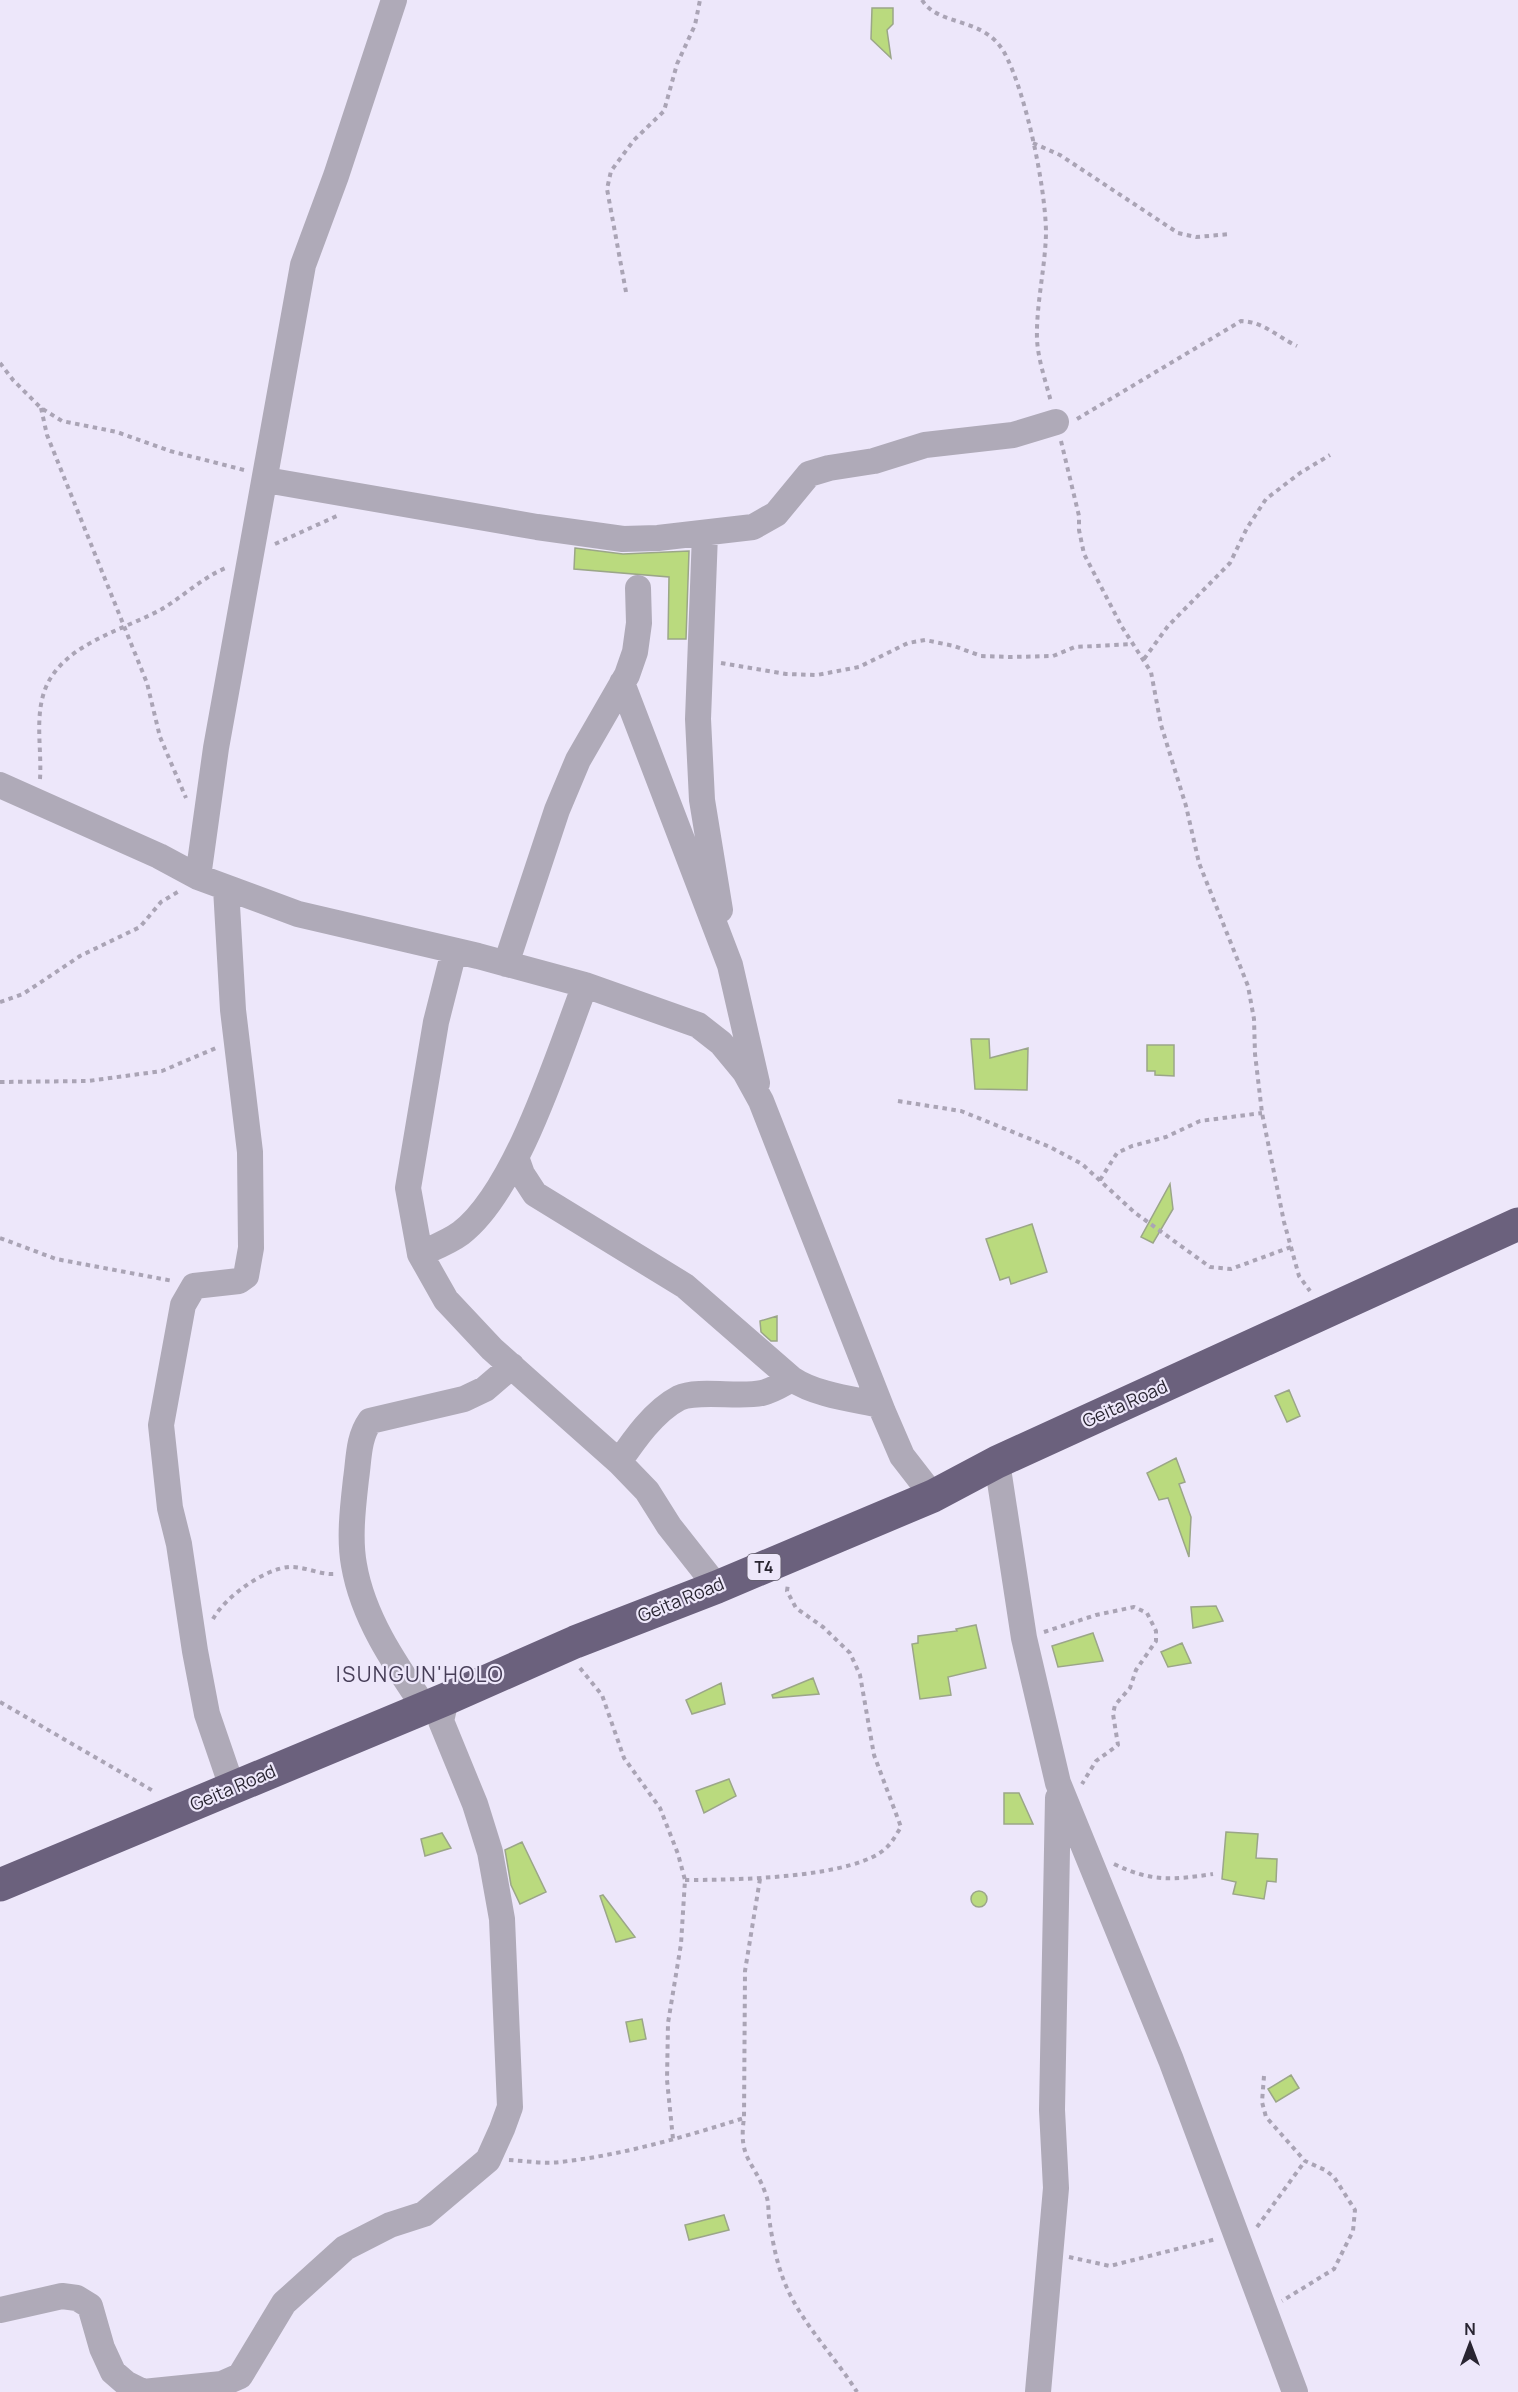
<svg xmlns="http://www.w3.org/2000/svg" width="1518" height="2392" viewBox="0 0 1518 2392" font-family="Manrope,sans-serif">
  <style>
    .building { fill: #bada7e; stroke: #9ba688; stroke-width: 1.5 }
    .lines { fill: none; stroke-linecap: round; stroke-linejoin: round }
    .path { stroke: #aaa4b5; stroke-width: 4; stroke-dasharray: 4.5 4.5; stroke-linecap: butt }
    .minor { stroke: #afaab8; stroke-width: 26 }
    .highway { stroke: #6b617d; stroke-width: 33 }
    .labels { text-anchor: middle; stroke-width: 4.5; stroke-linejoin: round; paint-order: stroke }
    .shield { fill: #ede7fa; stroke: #645f6d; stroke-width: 1.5 }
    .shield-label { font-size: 16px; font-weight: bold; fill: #292531 }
    .street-label { font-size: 18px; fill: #292531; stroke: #ede7fa }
    .quarter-label { font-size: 21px; letter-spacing: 1.5px; fill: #473e58; stroke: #ede7fa }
  </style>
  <rect width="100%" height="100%" fill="#ede7fa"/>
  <path class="building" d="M872,8H893V24L887,30L891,58L871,39Z
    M575,548L623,554L689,551L686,639H668L669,577L574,569Z
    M971,1039H989L990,1058L1028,1048L1027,1090L975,1089Z
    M1147,1045H1174V1076L1155,1075V1071H1147Z
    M1170,1184L1173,1209L1153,1243L1141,1237Z
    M1032,1224L1047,1272L1011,1284L1009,1277L1000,1280L986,1239Z
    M777,1316V1341H771L761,1332L760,1321Z
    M1289,1390L1300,1416L1287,1422L1275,1396Z
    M1176,1458L1185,1482L1179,1484L1191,1517L1189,1557L1168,1498L1159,1500L1147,1473Z
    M1216,1606L1223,1621L1193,1628L1191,1607Z
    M976,1625L986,1668L948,1677L951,1695L920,1699L912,1644L918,1643V1636L957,1631L956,1629Z
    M1093,1633L1103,1661L1058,1667L1052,1646Z
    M1182,1643L1191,1663L1168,1667L1161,1652Z
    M813,1678L819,1694L773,1698L772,1695Z
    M721,1683L725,1704L692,1714L686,1700Z
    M729,1779L736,1796L704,1813L696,1791Z
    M1004,1793H1019L1033,1824H1004Z
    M1226,1832L1258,1834L1256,1858L1277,1859L1276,1882L1267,1881L1264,1899L1233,1894L1236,1882L1222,1879Z
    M442,1833L451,1848L425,1856L421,1839Z
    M522,1842L546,1892L520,1904L511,1885L505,1850Z
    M971 1899a8 8 0 1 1 16 0a8 8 0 1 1-16 0Z
    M603,1895L635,1937L616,1942L600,1896Z
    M642,2019L646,2039L630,2042L626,2022Z
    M1291,2075L1299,2088L1276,2102L1268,2089Z
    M724,2215L729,2230L689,2240L685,2225Z"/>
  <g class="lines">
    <path class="path" d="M922,0C939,27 983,16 1004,52C1026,92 1046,189 1046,234C1045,269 1036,305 1037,339C1038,360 1046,382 1051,402
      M1033,143L1060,155L1178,233L1196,237L1231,234
      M626,292L607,189L611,171L634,140L664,111L677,64L695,25L700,0
      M0,363L13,380L41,408L62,421L117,432L170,451L244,470
      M41,408L47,435L132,646L147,683L160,737L186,798
      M1077,419L1241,321C1264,322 1276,336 1297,346
      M1061,441L1079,516V530L1084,554L1122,627L1151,672L1161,725L1186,806L1199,863L1248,986L1254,1019L1255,1054L1262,1113L1284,1222L1299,1276L1310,1291
      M275,544L339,515
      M1144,659L1168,626L1230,563L1247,528L1266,499L1300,473L1330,455
      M721,663L786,674L817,675L859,667L908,643L925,640L954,646L981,656L1011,657L1053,656L1075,647L1134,644
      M40,779C42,749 34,716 46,687C65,643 124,630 162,609C185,595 203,577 228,567
      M0,1002L23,994L80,956L140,927L161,902L181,890
      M0,1082L88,1081L162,1071L216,1048
      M898,1101L961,1111L1050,1147L1082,1164L1134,1212L1210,1267L1231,1269L1291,1247
      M1100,1180L1117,1153L1132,1146L1166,1137L1200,1121L1262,1113
      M0,1238L56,1259L173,1281
      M213,1619C225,1597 264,1569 289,1567C304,1566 320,1575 335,1574
      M1044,1632L1096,1615L1134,1607L1147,1613L1156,1631V1641L1136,1670L1130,1688L1115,1705L1113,1714L1118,1745L1096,1761L1082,1784
      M580,1668L602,1695L624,1758L660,1808L678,1854L685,1880L681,1944L668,2023L667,2080L673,2139
      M0,1702L155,1792
      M1114,1864C1151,1882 1173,1880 1213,1874
      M760,1879L745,1971L744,2118C738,2160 754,2160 766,2195C769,2202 768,2210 769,2218C772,2238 776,2261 784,2281C800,2322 834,2355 857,2392
      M685,1880C728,1880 859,1879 888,1846C893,1841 897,1833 901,1827L874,1755L860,1675L850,1653L823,1627L796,1608L787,1591L788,1584
      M1264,2076L1262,2102L1266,2117L1305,2161L1325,2170L1334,2177L1355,2210L1353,2231L1334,2269L1282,2301
      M509,2160C526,2161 544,2164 560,2162C623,2155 684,2137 744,2118
      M1257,2227L1305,2161
      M1069,2257L1110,2266L1216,2239"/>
    <path class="minor" d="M266,480L537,527L623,539L658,538L753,527L776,514L809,474L829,468L874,461L925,445L1013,435L1056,422
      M705,534L698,719L702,800L720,910
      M622,683L730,965L757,1083
      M0,785L159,856L198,877L298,914L478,956L585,985L698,1025L721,1043L745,1072L761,1101L883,1412L902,1456L933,1496
      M198,877L216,748L303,265L336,176L394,0
      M226,888L233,1010L250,1152L251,1248L246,1276L239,1281L194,1286L183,1305L161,1425L170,1508L179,1544L195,1651L207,1714L232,1787
      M454,951L436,1022L408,1188L420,1254L446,1300L492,1349L619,1462L647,1491L669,1526L717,1587
      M506,964L557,810L578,760L627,675L635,652L639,623L638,588
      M516,1157L522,1174L535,1194L685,1286L792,1379C816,1395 852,1399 880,1405
      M420,1254C433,1248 449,1242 461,1233C517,1190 559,1052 585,985
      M619,1462C634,1440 654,1411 679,1398C698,1389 739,1398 762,1393C772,1391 783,1384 792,1379
      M997,1462L1024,1638L1058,1783L1171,2060L1295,2392
      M425,1708C395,1664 363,1618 354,1565C349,1538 353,1506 356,1479C359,1459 358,1438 370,1421L464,1399L485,1389L512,1366
      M0,2310L62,2296L77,2298L90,2306L102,2348L113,2372L127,2384L143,2392L222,2384L240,2376L284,2303L345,2248L390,2225L424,2214L488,2160L502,2129L510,2107L502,1919L490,1852L475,1804L441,1721L446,1699
      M1038,2392L1056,2188L1052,2110L1058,1798"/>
    <path class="highway" d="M0,1885L446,1699L575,1642L717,1587L933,1496L997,1462L1518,1224"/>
  </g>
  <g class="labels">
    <rect class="shield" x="747.5" y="1554" width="33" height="26" rx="4.5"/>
    <g class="shield-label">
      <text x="764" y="1573">T4</text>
    </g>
    <g class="street-label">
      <text transform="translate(1125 1404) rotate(-24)" y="6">Geita Road</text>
      <text transform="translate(681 1600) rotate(-22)" y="6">Geita Road</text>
      <text transform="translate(233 1788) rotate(-23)" y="6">Geita Road</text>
    </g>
    <g class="quarter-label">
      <text x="420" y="1682">ISUNGUN'HOLO</text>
    </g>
  </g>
  <g transform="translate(1470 2344)" stroke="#ede7fa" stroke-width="4.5" paint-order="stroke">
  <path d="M0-4.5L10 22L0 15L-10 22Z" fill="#292531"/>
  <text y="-9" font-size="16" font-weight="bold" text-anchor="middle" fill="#292531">N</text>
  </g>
</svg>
